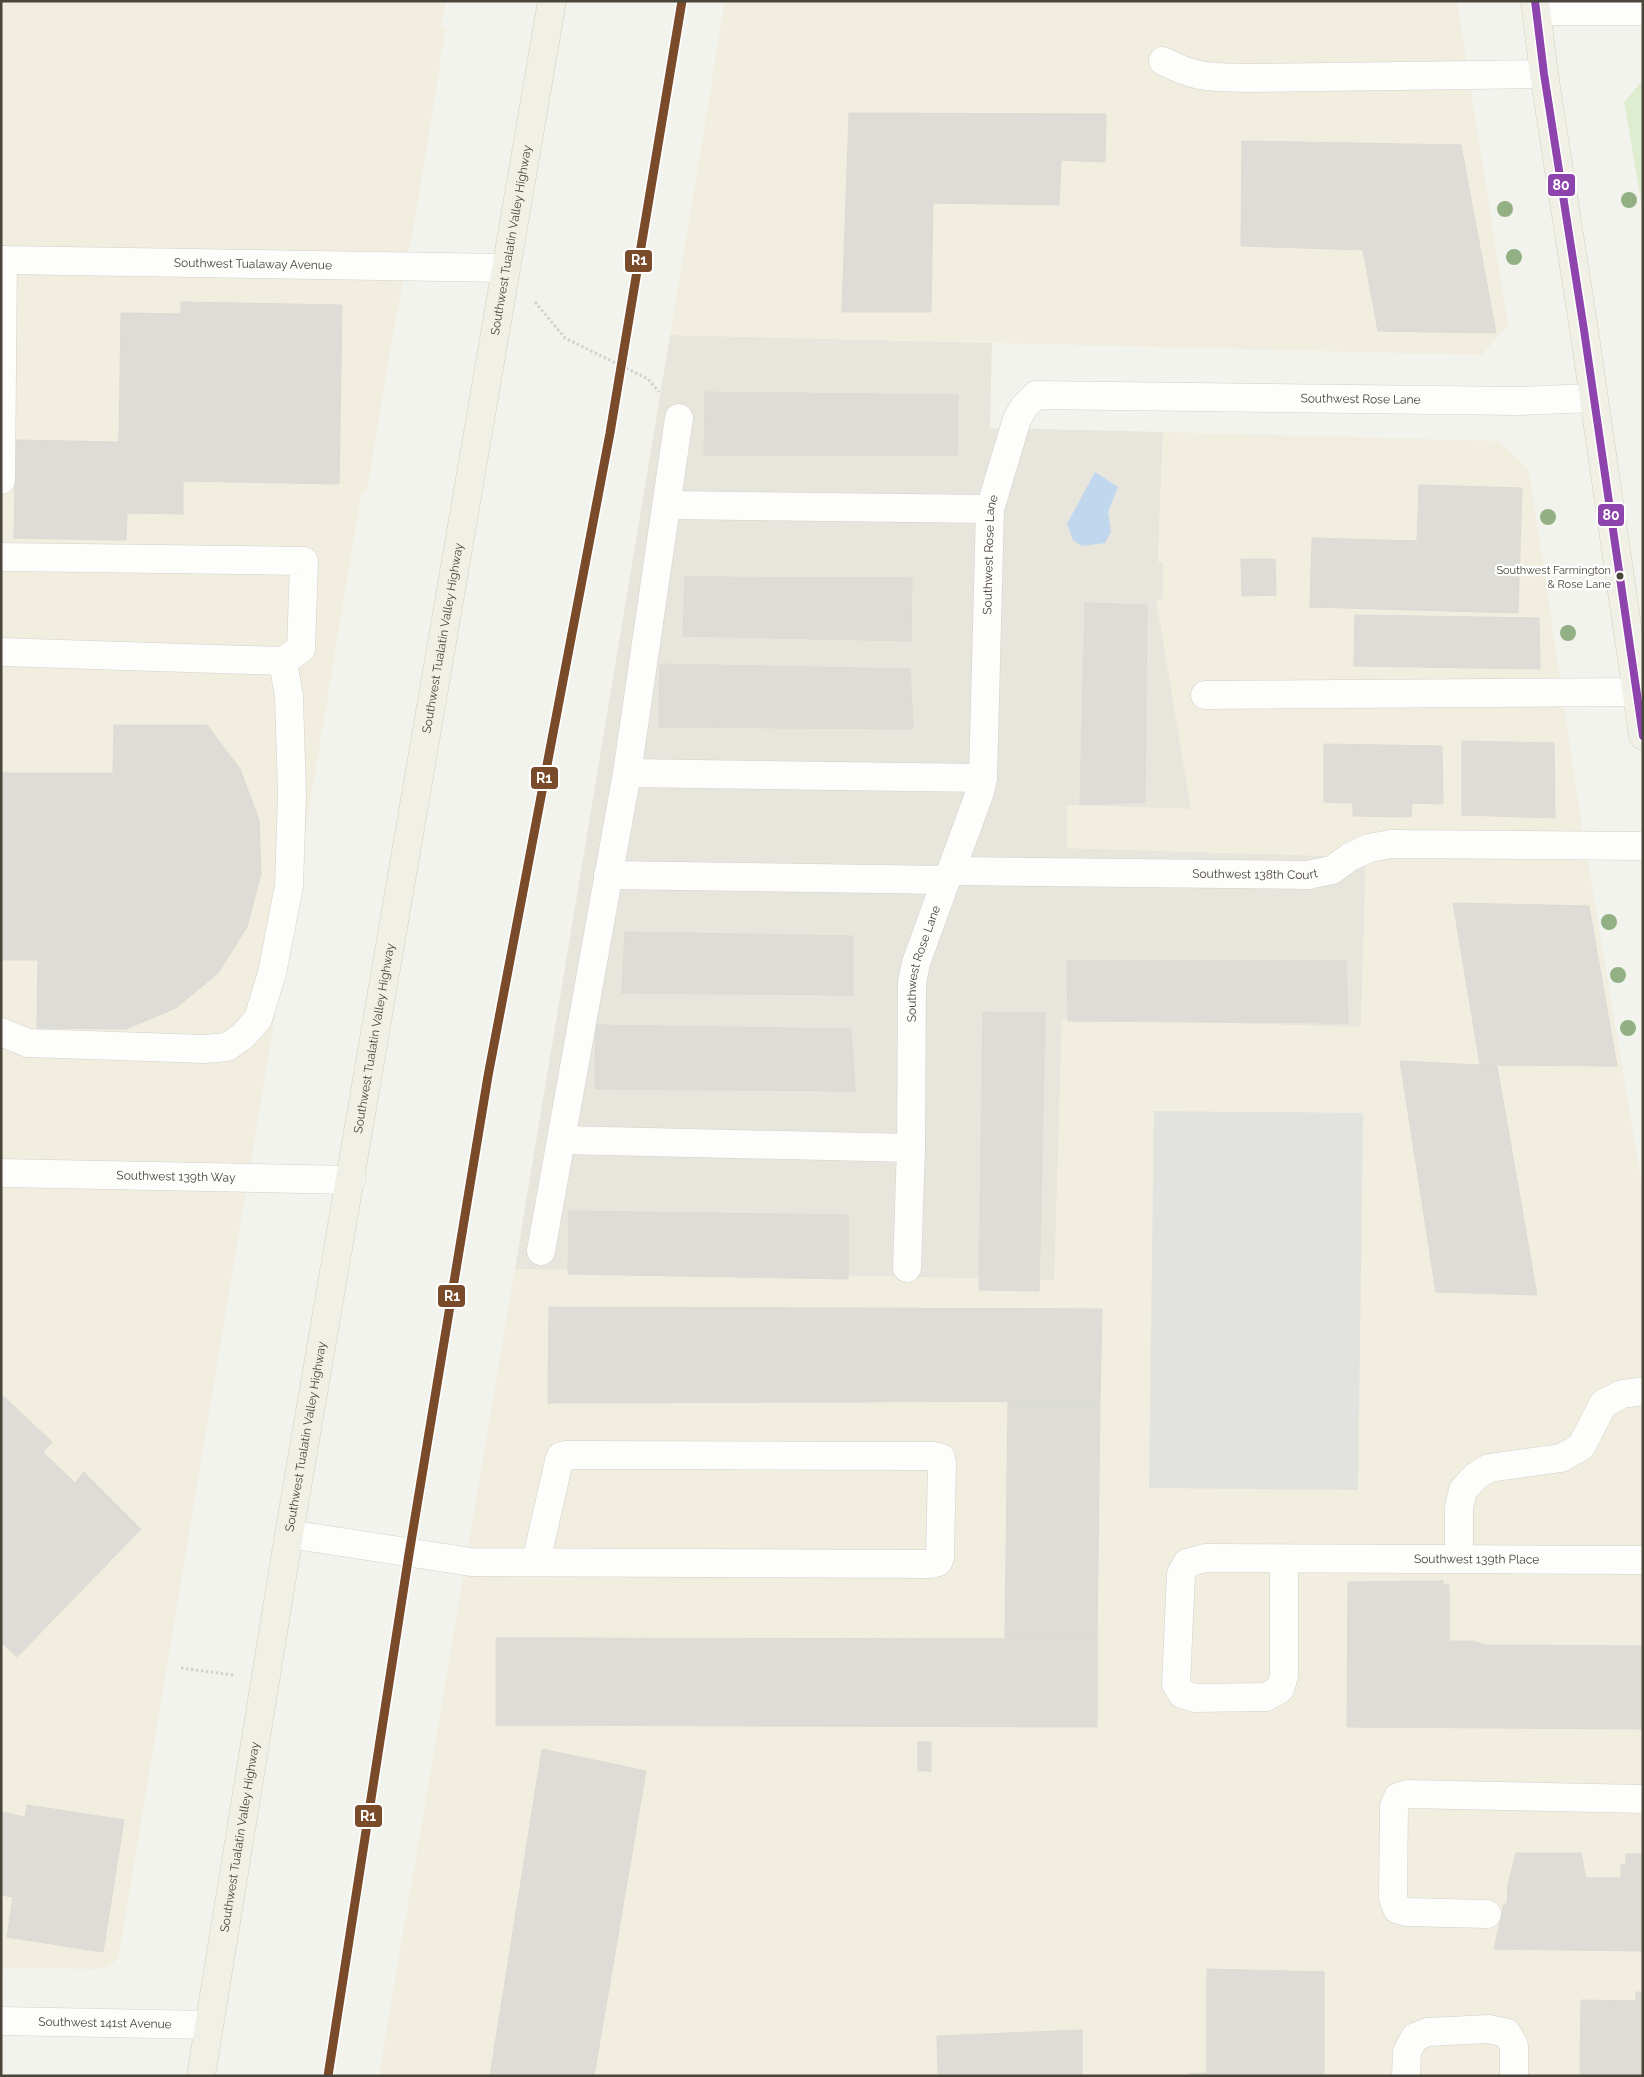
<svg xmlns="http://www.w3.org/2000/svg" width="1644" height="2077" viewBox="0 0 1644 2077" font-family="Raleway,sans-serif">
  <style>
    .residential { fill: #e7e5dc }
    .commercial { fill: #f1eddf }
    .green { fill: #deecd0 }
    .parking { fill: #e2e2de }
    .water { fill: #c1d7ee }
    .building { fill: #dddcd7; stroke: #dbdad4 }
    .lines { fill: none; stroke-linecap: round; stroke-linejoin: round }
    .minor-casing { stroke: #d1d1cc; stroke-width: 29 }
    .major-casing { stroke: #d4d0bc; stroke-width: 29 }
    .path { stroke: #d3d2cc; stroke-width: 3; stroke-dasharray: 2.5 2.5; stroke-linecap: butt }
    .minor { stroke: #fdfdfc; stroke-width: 28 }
    .major { stroke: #f1f0e6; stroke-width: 28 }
    .bus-1-casing { stroke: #fff; stroke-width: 11 }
    .bus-1 { stroke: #8e44ad; stroke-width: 8 }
    .rail-1-casing { stroke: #fff; stroke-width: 12 }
    .rail-1 { stroke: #7a4b2a; stroke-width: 9 }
    .tree { fill: #92b084 }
    .bus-dot { fill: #4a453a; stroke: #fff; stroke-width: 2 }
    .labels { text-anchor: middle; stroke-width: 4.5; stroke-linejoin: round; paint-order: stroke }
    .bus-label { font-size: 11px; fill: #4a453a; stroke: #fff; text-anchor: end }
    .street-label { font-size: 12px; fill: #4a453a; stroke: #fff }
    .line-badge { stroke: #fff; stroke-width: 2 }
    .badge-label { font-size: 14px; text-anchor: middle; font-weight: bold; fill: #fff }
  </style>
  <rect width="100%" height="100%" fill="#f3f3ee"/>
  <path class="residential" d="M670,335L992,343L990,428L1163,432L1158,561L1163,562V599H1157L1191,809L1068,805L1067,848L1366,857L1361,1027L1062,1019L1055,1280L515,1269Z"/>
  <path class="commercial" d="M1,1H446L441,27H446L416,214L391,345L367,491H362L120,1949L118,1957L112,1964L106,1967L96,1969L1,1968Z
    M725,1H1457L1508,325L1482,355L670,335Z
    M1163,432L1498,441L1529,469L1581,820L1643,1192V2076H379L515,1269L1054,1280L1062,1019L1361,1027L1366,857L1067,848V805L1191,809L1156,599H1163V562H1158Z"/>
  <path class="green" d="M1643,80V212L1624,102Z"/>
  <path class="parking" d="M1154,1111L1363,1113L1358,1490L1149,1488Z"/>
  <path class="water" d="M1095,472L1118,487L1108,512L1111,532L1105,543L1082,546L1073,540L1067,524Z"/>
  <path class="building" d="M849,113L1106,114L1105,162L1061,160L1059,205L933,203L931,312H842Z
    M1242,141L1461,145L1496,333L1378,331L1363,250L1241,246Z
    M181,302L342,305L339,484L183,481V514L127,513L126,540L14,538L16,440L119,442L121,313L181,314Z
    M705,392L958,395L957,455H704Z
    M1419,485L1522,488L1518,613L1310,607L1312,538L1417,541Z
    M1241,559H1275L1276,595L1242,596Z
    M685,577L912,578L911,641L683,636Z
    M1085,603L1147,605L1145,802L1080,805Z
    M1355,615L1539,618L1540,669L1354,666Z
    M660,664L910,669L913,729L659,727Z
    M114,725H207L240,769L259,820L261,874L247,927L218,973L176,1008L126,1029L37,1028L38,960H1V773H113Z
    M1462,741L1554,743L1555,818L1462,815Z
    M1324,744L1442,746L1443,804L1412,803L1411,817L1353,816V803L1324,802Z
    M1453,903L1589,906L1617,1066L1480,1065Z
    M625,932L853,936V995L622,993Z
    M1067,961H1346L1348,1023L1068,1021Z
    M983,1012L1045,1013L1039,1291L979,1290Z
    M596,1025L851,1029L855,1091L595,1089Z
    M1400,1061L1497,1066L1537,1295L1436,1292Z
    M569,1211L848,1215V1279L568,1274Z
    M549,1307L1102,1309L1100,1401L548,1403Z
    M1,1394L52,1442L43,1452L75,1483L84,1472L141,1529L17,1657L1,1642Z
    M1008,1401H1100L1097,1639H1005Z
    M1443,1581V1585H1449V1641H1473L1484,1645L1643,1646V1729L1347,1727L1348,1582Z
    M496,1638L1097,1639V1727L496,1725Z
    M918,1742H931V1771H918Z
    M542,1749L646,1771L594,2076H490Z
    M27,1805L124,1820L103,1952L7,1937L13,1897L1,1895V1812L25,1817Z
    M1516,1853H1581L1586,1878H1621V1865H1626V1854H1642L1643,1951L1494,1949L1504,1904H1507L1508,1885Z
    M1207,1969L1324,1972V2076H1188V2074L1207,2073Z
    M1636,1992H1643V2076H1580L1581,2000L1636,2001Z
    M1082,2030V2076H938L937,2036Z"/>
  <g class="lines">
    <defs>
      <g id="minor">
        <path d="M1537,11H1643"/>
        <path d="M1163,61C1195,78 1210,77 1245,78L1544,74"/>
        <path id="s1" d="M1,260L505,268"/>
        <path d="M1,480L3,260"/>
        <path d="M668,505L990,509"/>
        <path d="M1,557L304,561L301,649L283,661L1,652"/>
        <path d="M1205,695L1637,692"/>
        <path d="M627,773L983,778"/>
        <path id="s2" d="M951,871L1308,875L1332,870L1350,857L1369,848L1391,844L1643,846"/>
        <path d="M608,875L946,880"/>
        <path d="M1,1032L28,1043L205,1049L227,1047L243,1036L258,1019L272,973L289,886L292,794L289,697L283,661"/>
        <path d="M562,1140L911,1148"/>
        <path id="s3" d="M1,1173L351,1180"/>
        <path d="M541,1251L627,773L679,418"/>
        <path id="s4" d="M907,1268L911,1148L912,982L916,963L946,880L951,871L980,792L983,778L990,509L1017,419L1024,407L1036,395L1518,401L1592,398"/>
        <path d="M289,1534L471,1562L932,1564L938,1562L940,1557L942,1464L941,1458L934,1456L566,1455L561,1456L559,1461L536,1562"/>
        <path id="s5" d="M1284,1559V1676L1280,1689L1266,1697L1195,1698L1182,1694L1176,1684L1181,1574L1187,1563L1205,1558L1643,1560"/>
        <path d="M1459,1559V1507L1463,1490L1476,1476L1489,1468L1561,1458L1581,1447L1603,1404L1622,1394L1643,1391"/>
        <path d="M1487,1914L1407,1912L1397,1909L1393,1898L1394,1806L1398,1797L1408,1794L1643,1799"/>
        <path id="s6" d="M1,2021L209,2025"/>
        <path d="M1406,2076L1407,2052L1415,2037L1428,2032L1489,2029L1507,2033L1514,2045V2076"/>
      </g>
      <g id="major">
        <path d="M1535,1L1544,74L1584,330L1643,736"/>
        <path id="s7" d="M201,2076L289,1534L552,1"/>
      </g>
    </defs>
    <use href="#minor" class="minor-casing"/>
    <use href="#major" class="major-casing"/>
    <path class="path" d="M535,302L565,338L648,379L659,392
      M181,1668L233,1675"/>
    <use href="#minor" class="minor"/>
    <use href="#major" class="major"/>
    <defs>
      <path id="bus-1" d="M1535,1L1544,74L1584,330L1643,736"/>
    </defs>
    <use href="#bus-1" class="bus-1-casing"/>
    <use href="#bus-1" class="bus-1"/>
    <defs>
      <path id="rail-1" d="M328,2076L409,1554L488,1076L610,433L682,1"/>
    </defs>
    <use href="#rail-1" class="rail-1-casing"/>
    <use href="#rail-1" class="rail-1"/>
  </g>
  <g class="tree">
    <circle cx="1629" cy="200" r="8"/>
    <circle cx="1505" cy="209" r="8"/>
    <circle cx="1514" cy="257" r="8"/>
    <circle cx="1548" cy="517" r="8"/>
    <circle cx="1568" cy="633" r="8"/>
    <circle cx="1609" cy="922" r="8"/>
    <circle cx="1618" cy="975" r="8"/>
    <circle cx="1628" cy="1028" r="8"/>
  </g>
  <circle class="bus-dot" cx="1620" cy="576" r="4.5"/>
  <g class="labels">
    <g class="bus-label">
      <text x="1611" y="574">Southwest Farmington<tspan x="1611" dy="14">&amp; Rose Lane</tspan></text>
    </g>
    <g class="street-label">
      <text dy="4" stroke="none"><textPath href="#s7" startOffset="1862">Southwest Tualatin Valley Highway</textPath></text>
      <text dy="4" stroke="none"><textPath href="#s1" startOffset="252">Southwest Tualaway Avenue</textPath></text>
      <text dy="4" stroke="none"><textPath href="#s4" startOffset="1221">Southwest Rose Lane</textPath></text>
      <text dy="4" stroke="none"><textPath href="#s4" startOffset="726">Southwest Rose Lane</textPath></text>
      <text dy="4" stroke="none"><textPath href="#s7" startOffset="1458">Southwest Tualatin Valley Highway</textPath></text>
      <text dy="4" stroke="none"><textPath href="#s2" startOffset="304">Southwest 138th Court</textPath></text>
      <text dy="4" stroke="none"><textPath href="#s4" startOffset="306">Southwest Rose Lane</textPath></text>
      <text dy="4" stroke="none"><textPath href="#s7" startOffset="1052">Southwest Tualatin Valley Highway</textPath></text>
      <text dy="4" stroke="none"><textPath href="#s3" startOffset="175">Southwest 139th Way</textPath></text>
      <text dy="4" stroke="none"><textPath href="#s7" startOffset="648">Southwest Tualatin Valley Highway</textPath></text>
      <text dy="4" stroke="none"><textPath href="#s5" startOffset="656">Southwest 139th Place</textPath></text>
      <text dy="4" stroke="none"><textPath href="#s7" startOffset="242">Southwest Tualatin Valley Highway</textPath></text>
      <text dy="4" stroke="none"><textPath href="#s6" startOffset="104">Southwest 141st Avenue</textPath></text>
    </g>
  </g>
  <g class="line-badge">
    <rect x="1547" y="173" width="29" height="24" rx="5" fill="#8e44ad"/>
    <rect x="624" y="249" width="29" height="24" rx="5" fill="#7a4b2a"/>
    <rect x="1597" y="503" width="28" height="24" rx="5" fill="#8e44ad"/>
    <rect x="530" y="766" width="29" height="24" rx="5" fill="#7a4b2a"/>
    <rect x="437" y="1284" width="29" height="24" rx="5" fill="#7a4b2a"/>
    <rect x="354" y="1804" width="29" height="24" rx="5" fill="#7a4b2a"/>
  </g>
  <g class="badge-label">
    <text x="1561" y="190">80</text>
    <text x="639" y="265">R1</text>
    <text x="1611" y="520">80</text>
    <text x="544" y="783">R1</text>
    <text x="452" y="1301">R1</text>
    <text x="368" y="1821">R1</text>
  </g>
  <rect width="1644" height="2077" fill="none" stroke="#4a453a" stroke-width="5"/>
</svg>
